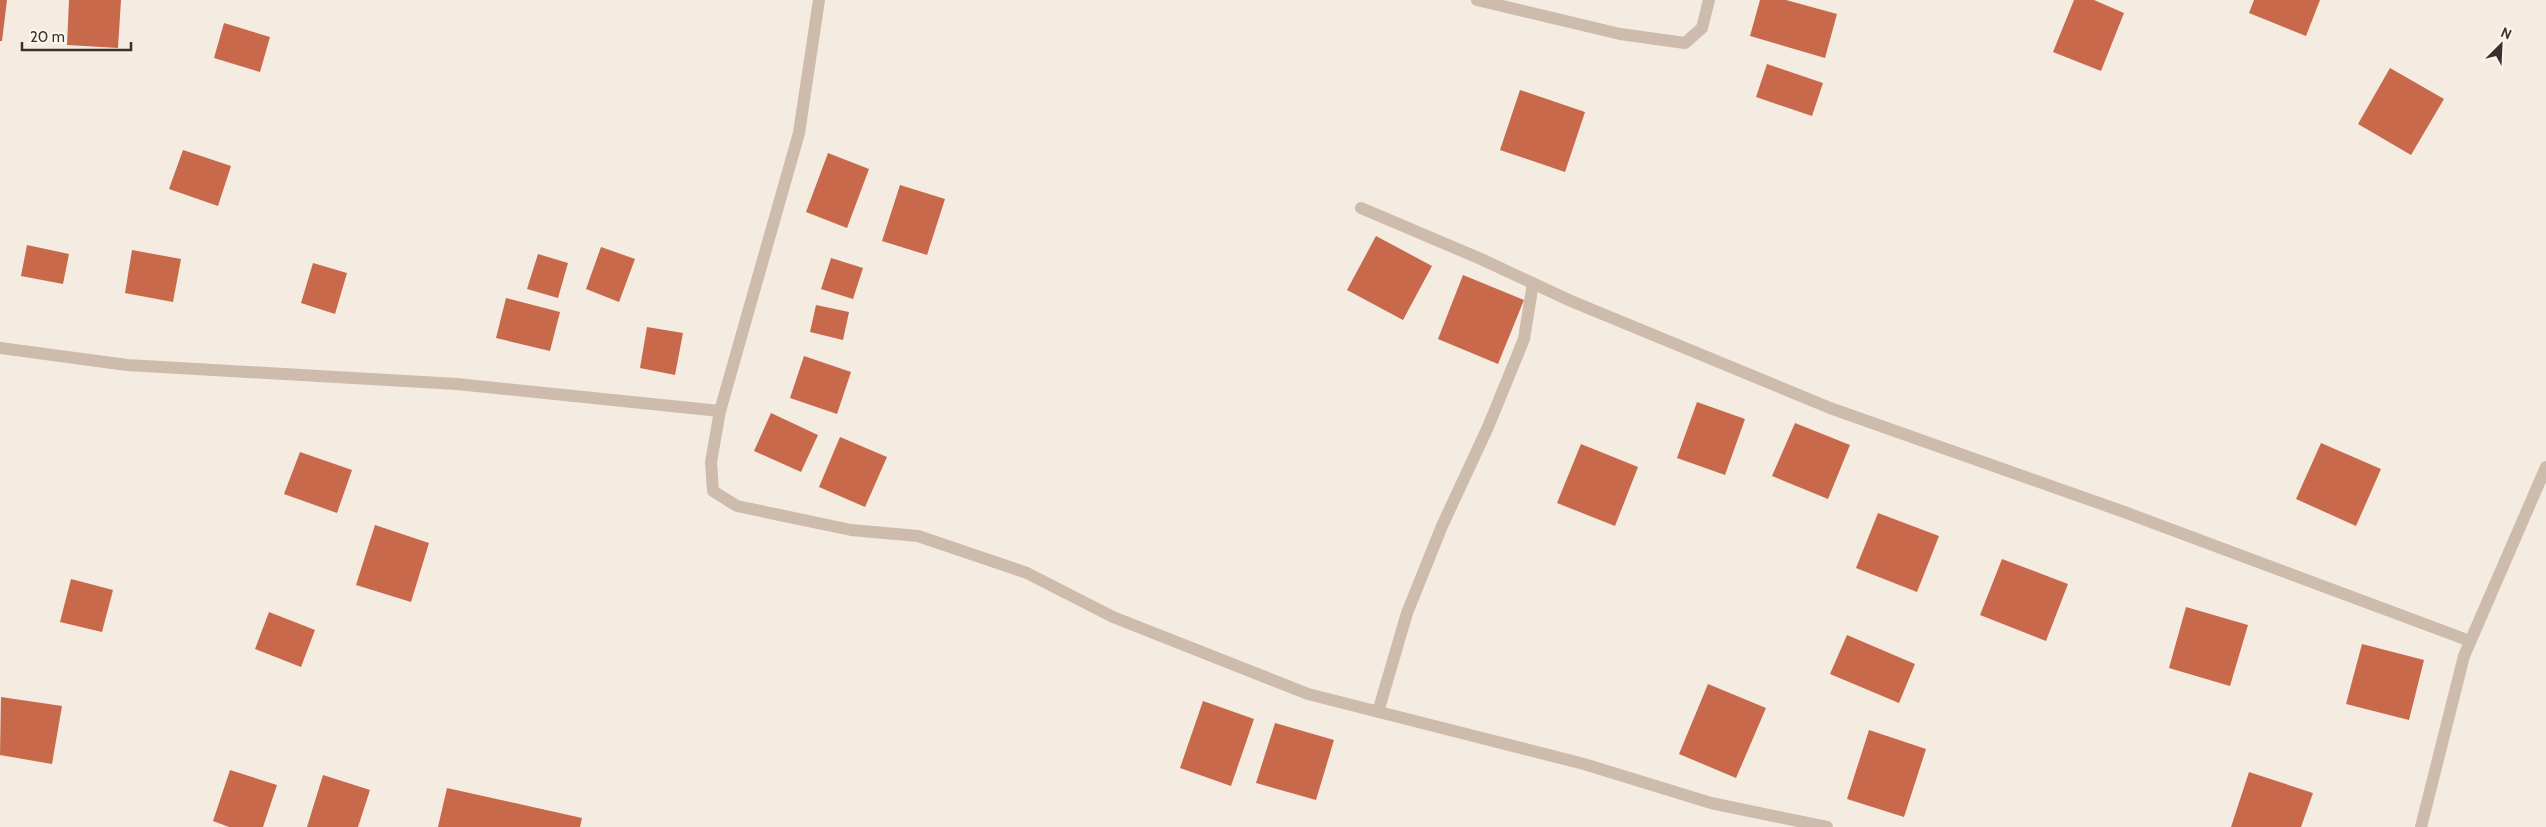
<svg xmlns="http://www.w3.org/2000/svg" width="2546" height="827" viewBox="0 0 2546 827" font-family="Cabin,sans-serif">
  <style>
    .building { fill: #c8694b }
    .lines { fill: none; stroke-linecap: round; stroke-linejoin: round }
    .minor { stroke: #cdbbac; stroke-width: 12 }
    .tertiary { stroke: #cdbbac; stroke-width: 12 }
  </style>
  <rect width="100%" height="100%" fill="#f4ebe1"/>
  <path class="building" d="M0,0H7L2,41H0Z
    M69,0H121L118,48L67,45Z
    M1760,0H1786L1837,14L1825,58L1750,36Z
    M2074,0H2094L2124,13L2101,71L2053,52Z
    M2254,0H2320L2306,36L2249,13Z
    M224,23L270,37L260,72L214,58Z
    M1767,64L1823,83L1812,116L1756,97Z
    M2390,68L2444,99L2411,155L2358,124Z
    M1520,90L1585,112L1565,172L1500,150Z
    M183,150L231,166L218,206L169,189Z
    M828,153L869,169L847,228L806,212Z
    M900,185L945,199L927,255L882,241Z
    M1376,236L1432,266L1403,320L1347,290Z
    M27,245L69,254L63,284L21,276Z
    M601,247L635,259L619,302L586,289Z
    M132,250L181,259L173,302L125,293Z
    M538,254L568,263L558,298L527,289Z
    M831,258L863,268L853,299L821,289Z
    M313,263L347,273L335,314L301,303Z
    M1463,275L1524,300L1498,364L1438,339Z
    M506,298L560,312L550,351L496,338Z
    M816,305L849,312L843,340L810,332Z
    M647,327L683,333L675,375L640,368Z
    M804,356L851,372L837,414L790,398Z
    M1697,402L1745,419L1725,475L1677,458Z
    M771,413L818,435L801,472L754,451Z
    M1795,423L1850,445L1828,499L1772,476Z
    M840,437L887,457L865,507L819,487Z
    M2321,443L2381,469L2356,526L2296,499Z
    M1581,444L1638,467L1615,526L1557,503Z
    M300,452L352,470L337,513L284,494Z
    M1878,513L1939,536L1917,592L1856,568Z
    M375,525L429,543L411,602L356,585Z
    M2002,559L2068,584L2046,641L1980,615Z
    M71,579L113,590L102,632L60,622Z
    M2186,607L2248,625L2230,686L2169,668Z
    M269,612L315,630L301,667L255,649Z
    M1847,635L1915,664L1899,703L1830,674Z
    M2362,644L2424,660L2409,720L2346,704Z
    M1708,684L1766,708L1736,778L1679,754Z
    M1,697L62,706L52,764L0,755Z
    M1203,701L1254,719L1231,786L1180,768Z
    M1275,723L1334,740L1316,800L1256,783Z
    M1869,730L1926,749L1904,817L1847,799Z
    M230,770L277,785L263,827H229L213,821Z
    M2249,772L2313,793L2301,827H2231Z
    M323,775L370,790L358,827H307Z
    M447,788L582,818L580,827H438Z"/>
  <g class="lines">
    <path class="minor" d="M819,0L799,133L720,411L711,462L713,491L737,506L851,530L918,536L1027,573L1113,617L1308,694L1584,764L1711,803L1827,827
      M1477,0L1620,34L1685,43L1702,28L1709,0
      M1361,208L1481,259L1571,301L1830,408L2127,513L2470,641
      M0,348L127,365L457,384L720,411
      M1378,712L1407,613L1442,526L1488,427L1524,339L1533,283"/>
    <path class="tertiary" d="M2421,827L2464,656L2546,467"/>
  </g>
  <g transform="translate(2501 45) rotate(24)" stroke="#fbf5ee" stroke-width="4" paint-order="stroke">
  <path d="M0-4L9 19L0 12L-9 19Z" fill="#3b302b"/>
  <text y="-8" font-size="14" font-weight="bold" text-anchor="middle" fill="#3b302b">N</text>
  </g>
  <path d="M22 42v8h109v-8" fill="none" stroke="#3b302b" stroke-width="2.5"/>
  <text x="30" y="42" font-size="15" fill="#3b302b" stroke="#fbf5ee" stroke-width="4" paint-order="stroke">20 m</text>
</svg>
